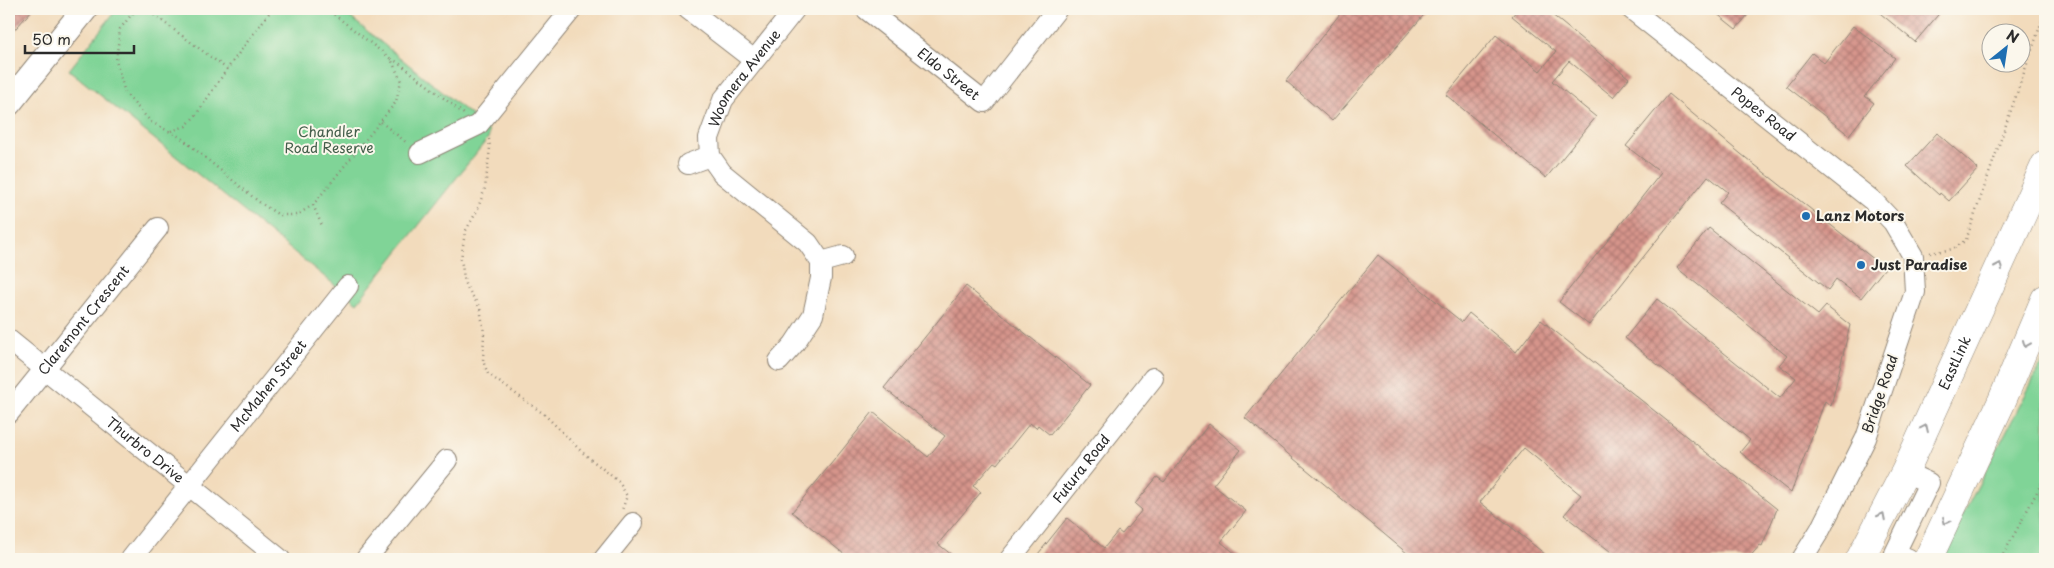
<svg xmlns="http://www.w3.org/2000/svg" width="2054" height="568" viewBox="0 0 2054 568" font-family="'Playpen Sans',sans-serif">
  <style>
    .park { fill: #80d497; stroke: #568061 }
    .building { fill: url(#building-cross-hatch) }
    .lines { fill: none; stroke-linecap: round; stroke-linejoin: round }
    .minor-casing { stroke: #8e8374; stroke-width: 22 }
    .major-casing { stroke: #8e8374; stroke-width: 27 }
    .highway-casing { stroke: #8e8374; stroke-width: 29 }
    .path { stroke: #8e8374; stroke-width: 2.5; stroke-dasharray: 1 4; stroke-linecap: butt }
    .minor { stroke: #fff; stroke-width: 20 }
    .major { stroke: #fff; stroke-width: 25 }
    .highway { stroke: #fff; stroke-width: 28 }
    .oneway { stroke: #a0a0a0 }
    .poi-dot { fill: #1f6fb2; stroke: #fbf7ec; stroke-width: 2 }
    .labels { text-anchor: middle; stroke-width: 4; stroke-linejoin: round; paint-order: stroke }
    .street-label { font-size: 14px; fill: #2b2b2b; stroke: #fbf7ec }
    .park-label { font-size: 14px; fill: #445e4b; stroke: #fbf7ec }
    .poi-label { font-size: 14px; font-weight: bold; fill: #2b2b2b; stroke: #fbf7ec; text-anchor: start }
  </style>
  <defs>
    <pattern id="building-cross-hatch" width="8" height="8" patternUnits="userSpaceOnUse" patternTransform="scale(1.25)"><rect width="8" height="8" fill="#d6948b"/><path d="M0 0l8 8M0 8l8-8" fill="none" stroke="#ae7972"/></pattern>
  </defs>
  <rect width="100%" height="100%" fill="#fbf7ec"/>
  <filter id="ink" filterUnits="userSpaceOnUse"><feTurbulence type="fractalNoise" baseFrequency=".02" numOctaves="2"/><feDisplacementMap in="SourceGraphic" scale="10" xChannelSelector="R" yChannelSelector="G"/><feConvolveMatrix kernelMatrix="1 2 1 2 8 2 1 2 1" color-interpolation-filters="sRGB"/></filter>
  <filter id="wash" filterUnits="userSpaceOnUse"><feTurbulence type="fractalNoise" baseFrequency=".0096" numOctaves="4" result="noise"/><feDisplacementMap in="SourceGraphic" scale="20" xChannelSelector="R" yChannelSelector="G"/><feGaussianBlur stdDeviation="1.12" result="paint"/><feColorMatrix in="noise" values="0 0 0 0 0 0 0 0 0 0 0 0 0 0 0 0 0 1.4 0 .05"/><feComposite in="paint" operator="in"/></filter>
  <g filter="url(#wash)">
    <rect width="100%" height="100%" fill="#f2dbbc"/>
    <path class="park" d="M117,9H340L488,129L489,137L357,303L69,70Z
      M2045,357V559H1940Z"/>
    <g id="blocks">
      <path class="building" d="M9,9H33L9,36Z
        M1344,9H1429L1332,121L1286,81Z
        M1518,9H1545L1629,78L1613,97L1569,61L1552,81L1596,117L1546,178L1446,95L1496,35L1540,71L1556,52L1512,16Z
        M1711,9H1753L1736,29Z
        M1875,9H1943L1915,42Z
        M1853,26L1895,58L1865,96L1874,103L1849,135L1786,86L1812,53L1824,63Z
        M1669,94L1741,154L1885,268L1861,298L1836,279L1828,290L1719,203L1728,192L1708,176L1589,325L1559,302L1661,173L1626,146Z
        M1937,133L1978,169L1949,201L1940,193L1939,195L1907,166Z
        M1709,228L1818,315L1826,306L1850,325L1831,406L1825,401L1791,493L1740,452L1750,440L1625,338L1657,299L1780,398L1796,378L1779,365L1787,356L1677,268Z
        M1378,255L1462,322L1469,313L1516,352L1541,320L1777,509L1762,546L1760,545L1748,559H1620L1564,515L1581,495L1524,448L1480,502L1551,559H1414L1245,418Z
        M966,286L1090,385L1050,435L1038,425L1036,428L1030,423L997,464L994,462L973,486L981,492L938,544L957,559H850L792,512L873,412L928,457L945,436L884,388Z
        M1209,424L1241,450L1213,485L1246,511L1221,542L1242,559H1034L1067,518L1104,548L1118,531L1122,534L1142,510L1135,504L1157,477L1164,482Z"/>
    </g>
  </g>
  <g filter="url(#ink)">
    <use href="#blocks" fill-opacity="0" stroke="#8e8374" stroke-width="1"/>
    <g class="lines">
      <defs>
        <g id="minor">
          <path d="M688,9L754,60"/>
          <path id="s1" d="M866,9L984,102L1057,9"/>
          <path id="s2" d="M1631,9L1873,201L1893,222L1913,256L1915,292L1866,438L1820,530L1802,559"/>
          <path d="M420,153L478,125L572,9"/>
          <path d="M688,164L710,156"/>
          <path d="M821,262L843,256"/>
          <path id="s3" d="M9,340L280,559"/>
          <path id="s4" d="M779,361L794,344L813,315L821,278V262L808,243L722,173L710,156L709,138L723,100L795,9"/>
          <path id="s5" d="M9,413L158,228"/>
          <path d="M1905,472L1929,483L1895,553L1909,559"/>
          <path id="s6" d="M131,559L348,286"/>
          <path d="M366,559L447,460"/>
          <path d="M604,559L633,523"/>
          <path id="s7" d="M1010,559L1153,378"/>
        </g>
        <path id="major" d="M9,103L85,9"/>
        <g id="highway">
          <path id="s8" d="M1860,559L1905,472L2045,165"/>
          <path d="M1928,559L2001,403L2045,299"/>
        </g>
      </defs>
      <use href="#minor" class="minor-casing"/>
      <use href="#major" class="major-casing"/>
      <use href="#highway" class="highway-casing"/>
      <path class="path" d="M136,9L120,29L116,61L125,93L151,122L180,137L259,202L279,215H297L313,205L396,102L401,81L391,59L327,9
        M146,9L227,69
        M391,59L399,63L464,114
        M381,122L407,143
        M171,131L186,126L196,115L227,69L272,9
        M489,139L490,148L485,188L477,211L465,232L461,259L465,284L480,308L484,332L483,361L488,374L544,414L582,452L619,482L627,496L622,510
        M313,205L323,228
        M1930,253L1953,249L1966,240L2045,12
        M2001,559L2045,477"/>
      <use href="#minor" class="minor"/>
      <use href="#major" class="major"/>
      <use href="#highway" class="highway"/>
    </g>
    <defs><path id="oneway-chevron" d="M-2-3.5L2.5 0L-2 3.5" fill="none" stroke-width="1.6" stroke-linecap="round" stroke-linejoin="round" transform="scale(1.25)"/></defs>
    <g class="oneway">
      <use href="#oneway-chevron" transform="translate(1999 266) rotate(-66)"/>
      <use href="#oneway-chevron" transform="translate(2026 344) rotate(113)"/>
      <use href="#oneway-chevron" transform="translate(1925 428) rotate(-65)"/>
      <use href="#oneway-chevron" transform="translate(1882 516) rotate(-63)"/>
      <use href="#oneway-chevron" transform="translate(1946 521) rotate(115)"/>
    </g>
  </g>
  <g class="poi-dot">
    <circle cx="1806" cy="216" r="5"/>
    <circle cx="1861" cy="265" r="5"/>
  </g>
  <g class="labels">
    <g class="street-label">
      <text dy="5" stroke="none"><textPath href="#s1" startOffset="105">Eldo Street</textPath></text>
      <text dy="5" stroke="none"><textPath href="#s4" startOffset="354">Woomera Avenue</textPath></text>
      <text dy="5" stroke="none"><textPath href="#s2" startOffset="169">Popes Road</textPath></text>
      <text dy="5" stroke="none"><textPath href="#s5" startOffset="119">Claremont Crescent</textPath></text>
      <text dy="5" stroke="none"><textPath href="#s8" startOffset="218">EastLink</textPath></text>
      <text dy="5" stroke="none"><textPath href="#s6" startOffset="221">McMahen Street</textPath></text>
      <text transform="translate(1880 394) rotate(-71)" y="5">Bridge Road</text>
      <text dy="5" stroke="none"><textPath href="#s3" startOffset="175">Thurbro Drive</textPath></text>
      <text dy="5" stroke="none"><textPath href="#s7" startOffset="115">Futura Road</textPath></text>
    </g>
    <g class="park-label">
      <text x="329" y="137">Chandler<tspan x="329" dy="16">Road Reserve</tspan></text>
    </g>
    <g class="poi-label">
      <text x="1816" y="221">Lanz Motors</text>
      <text x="1871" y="270">Just Paradise</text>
    </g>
  </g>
  <rect width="2054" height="568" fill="none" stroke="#fbf7ec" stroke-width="30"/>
  <g transform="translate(2006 48) rotate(30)"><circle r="24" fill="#fbf7ec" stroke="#a8a59f"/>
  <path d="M0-4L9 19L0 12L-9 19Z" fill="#1f6fb2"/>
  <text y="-8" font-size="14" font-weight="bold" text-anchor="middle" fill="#2b2b2b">N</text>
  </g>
  <path d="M25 45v8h109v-8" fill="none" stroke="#2b2b2b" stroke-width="2.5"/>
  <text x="32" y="45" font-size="15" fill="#2b2b2b" stroke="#fbf7ec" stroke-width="4" paint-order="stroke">50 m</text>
</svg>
